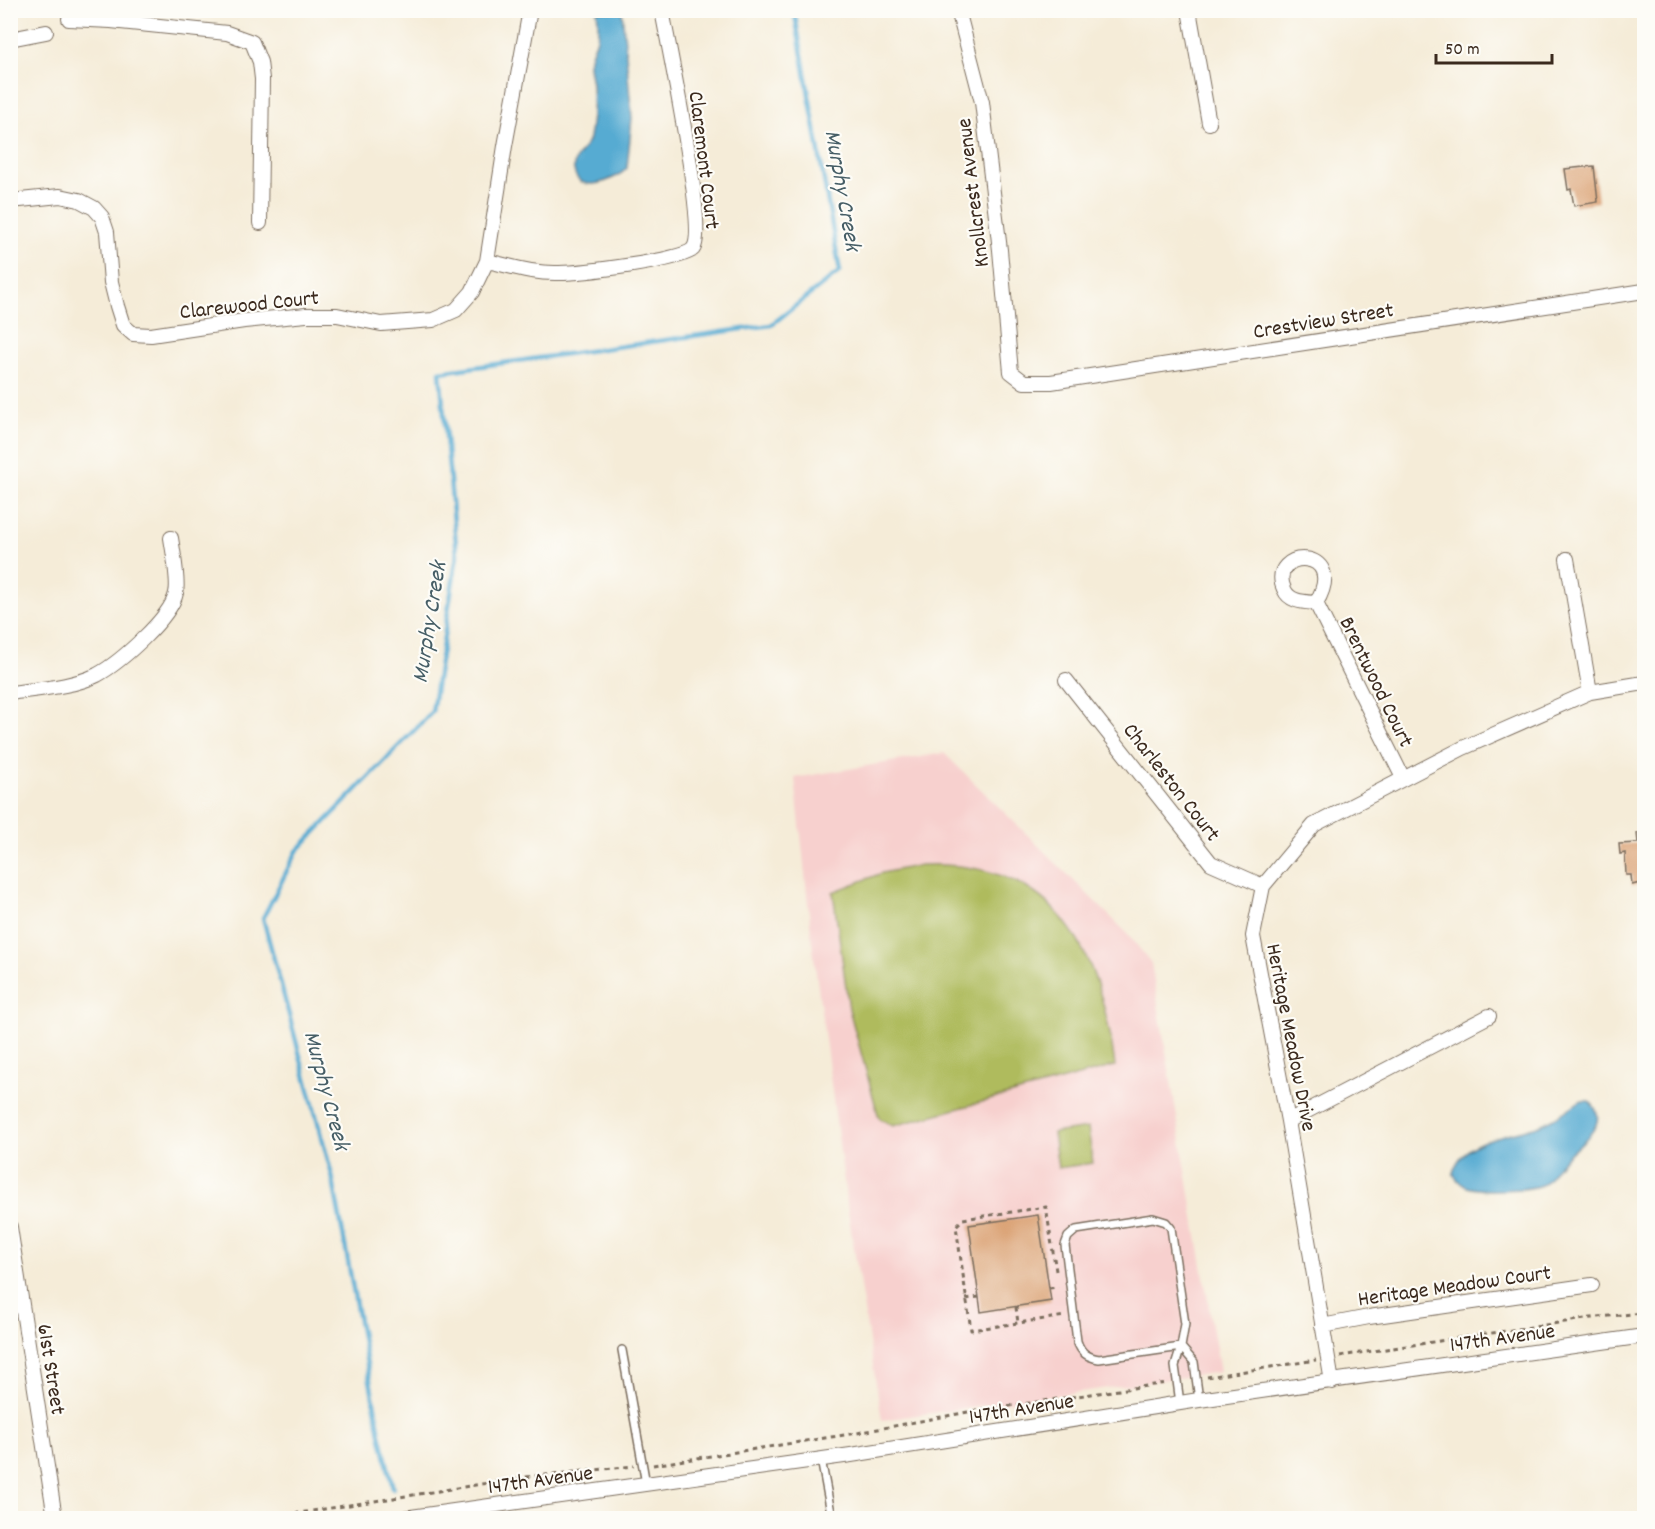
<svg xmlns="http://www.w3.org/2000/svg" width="1655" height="1529" viewBox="0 0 1655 1529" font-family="Dekko,sans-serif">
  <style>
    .built { fill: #f7d0ce }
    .green { fill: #afbb5d; stroke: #75723e; stroke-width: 1.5 }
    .water { fill: #56abd2; stroke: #486a78; stroke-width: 1.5 }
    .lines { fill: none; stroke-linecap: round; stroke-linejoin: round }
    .stream { stroke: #56abd2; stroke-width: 4.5 }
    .building { fill: #daa072 }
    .service-casing { stroke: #7c6e5f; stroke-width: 10 }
    .minor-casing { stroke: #7c6e5f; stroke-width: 16 }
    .path { stroke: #7c6e5f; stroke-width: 3; stroke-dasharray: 4.5 4.5; stroke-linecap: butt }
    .service { stroke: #fff; stroke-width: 7 }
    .minor { stroke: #fff; stroke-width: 14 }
    .labels { text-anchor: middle; stroke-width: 4.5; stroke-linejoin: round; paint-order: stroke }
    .street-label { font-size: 22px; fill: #3b2a1e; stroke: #fdfcf7 }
    .water-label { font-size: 24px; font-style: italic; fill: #465e66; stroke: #fdfcf7 }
  </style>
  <rect width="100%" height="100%" fill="#fdfcf7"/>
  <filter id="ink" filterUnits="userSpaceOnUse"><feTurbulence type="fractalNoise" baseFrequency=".0167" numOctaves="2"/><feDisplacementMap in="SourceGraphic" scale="12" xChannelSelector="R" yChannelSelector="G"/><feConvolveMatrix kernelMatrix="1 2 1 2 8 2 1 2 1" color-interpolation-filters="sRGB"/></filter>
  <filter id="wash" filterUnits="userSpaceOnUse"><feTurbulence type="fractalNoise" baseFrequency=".008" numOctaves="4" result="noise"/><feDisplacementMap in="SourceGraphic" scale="24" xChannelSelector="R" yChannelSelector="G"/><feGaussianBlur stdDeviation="1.35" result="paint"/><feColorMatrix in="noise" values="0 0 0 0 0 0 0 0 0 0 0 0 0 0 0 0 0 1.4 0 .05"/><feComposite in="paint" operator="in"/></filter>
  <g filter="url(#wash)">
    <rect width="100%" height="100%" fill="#f5ecd8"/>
    <path class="built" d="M944,753L1128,934L1151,963L1220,1372L882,1420L849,1218L812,942L795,778Z"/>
    <path class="green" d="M921,865C1055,859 1100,948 1115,1066L893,1126L879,1118L849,1009L833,892L882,873Z
      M1088,1128L1093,1163L1058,1168L1053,1133Z"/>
    <path class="water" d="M597,11H622L632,118L627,168C617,180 578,196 574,170C572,156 587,150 589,138C592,122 593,103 592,87C592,79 589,72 589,64C589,55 595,47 597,38C599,29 598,19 597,11Z
      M1580,1101H1589C1614,1124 1578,1144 1564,1159C1556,1166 1552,1177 1543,1184C1531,1191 1478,1192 1465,1186C1459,1183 1456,1179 1453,1173C1463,1136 1511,1136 1540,1125C1555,1119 1567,1110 1580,1101Z"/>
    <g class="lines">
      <path class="stream" d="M393,1488L380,1434L332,1175L263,918L297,851L432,712L457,555L440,372L771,325L840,271L794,10"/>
    </g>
    <g id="blocks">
      <path class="building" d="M1594,166L1598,202L1574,206L1571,189L1568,190L1565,169Z
        M1644,832V872L1642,873L1644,882L1632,885L1631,875H1626L1625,853L1620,854L1619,844L1638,843L1637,833Z
        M1038,1215L1051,1301L981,1312L969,1225Z"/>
    </g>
  </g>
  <g filter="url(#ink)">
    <use href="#blocks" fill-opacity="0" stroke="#7c6e5f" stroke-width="1.5"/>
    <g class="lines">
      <defs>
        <path id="service" d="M1153,1218L1166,1222L1171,1228L1185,1324L1181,1347L1099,1359C1087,1357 1081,1353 1077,1341L1065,1245L1068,1237L1076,1230Z
          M622,1350L646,1484
          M1180,1403L1175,1366L1181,1347L1194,1362L1199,1400
          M821,1459L832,1518"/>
        <path id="minor" d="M958,10L982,102L1000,250L1011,372L1024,382H1051L1644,291
          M1189,10L1209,123
          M69,19L111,21L227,33L252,42L260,62L262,79L260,223
          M10,39L46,32
          M10,201L60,196L79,200L94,208L102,217L107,232L111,282L117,306L123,325L133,334L151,335L244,321L306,315H337L381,324L433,320L456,310L472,292L487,261L505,146L530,10
          M487,261C510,266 534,274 559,273C578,273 683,261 693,249C708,231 668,44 662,10
          M1567,559L1590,692
          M1316,603C1350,546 1266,548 1284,589C1289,602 1304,602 1316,603L1403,778
          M1066,680L1211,863L1263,886
          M10,693C37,689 73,687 97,675C119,663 171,618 176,593C179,582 173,551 171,538
          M1288,1121L1489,1016
          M10,1227L55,1518
          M1322,1326L1369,1317L1592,1285
          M1332,1382L1288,1121L1253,936L1263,886L1314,825L1463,748L1590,692L1644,683
          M404,1518L851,1455L1199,1400L1644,1336"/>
      </defs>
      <use href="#service" class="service-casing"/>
      <use href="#minor" class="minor-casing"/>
      <path class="path" d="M1056,1271L1046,1207L963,1219L956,1226L971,1330L1065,1316
        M1049,1288L1058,1287
        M966,1299L979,1297
        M1016,1307L1018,1323
        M1340,1356L1598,1317L1644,1313
        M1207,1377L1316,1360
        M653,1465L857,1433L968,1412L1167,1383
        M268,1518L526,1477L634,1466"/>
      <use href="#service" class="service"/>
      <use href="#minor" class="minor"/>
    </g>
  </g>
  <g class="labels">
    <g class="street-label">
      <text transform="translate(706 160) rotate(83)" y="8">Claremont Court</text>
      <text transform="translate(971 193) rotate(-97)" y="8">Knollcrest Avenue</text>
      <text transform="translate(249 303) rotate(-6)" y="8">Clarewood Court</text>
      <text transform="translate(1323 319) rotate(-9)" y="8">Crestview Street</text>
      <text transform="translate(1378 681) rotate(64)" y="8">Brentwood Court</text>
      <text transform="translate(1173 781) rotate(52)" y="8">Charleston Court</text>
      <text transform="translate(1293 1037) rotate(79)" y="8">Heritage Meadow Drive</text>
      <text transform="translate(1454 1284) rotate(-8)" y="8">Heritage Meadow Court</text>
      <text transform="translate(1502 1336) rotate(-8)" y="8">147th Avenue</text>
      <text transform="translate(53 1369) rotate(81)" y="8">61st Street</text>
      <text transform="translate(1021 1407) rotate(-9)" y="8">147th Avenue</text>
      <text transform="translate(540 1478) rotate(-8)" y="8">147th Avenue</text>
    </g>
    <g class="water-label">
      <text transform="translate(844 190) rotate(80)" y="8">Murphy Creek</text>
      <text transform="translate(428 622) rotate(-81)" y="8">Murphy Creek</text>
      <text transform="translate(328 1090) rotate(75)" y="8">Murphy Creek</text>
    </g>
  </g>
  <rect width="1655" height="1529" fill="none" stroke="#fdfcf7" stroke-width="36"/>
  <path d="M1436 54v9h116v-9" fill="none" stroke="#3b2a1e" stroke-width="3"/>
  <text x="1445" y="54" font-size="18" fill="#3b2a1e" stroke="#fdfcf7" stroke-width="4.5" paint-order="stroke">50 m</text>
</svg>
